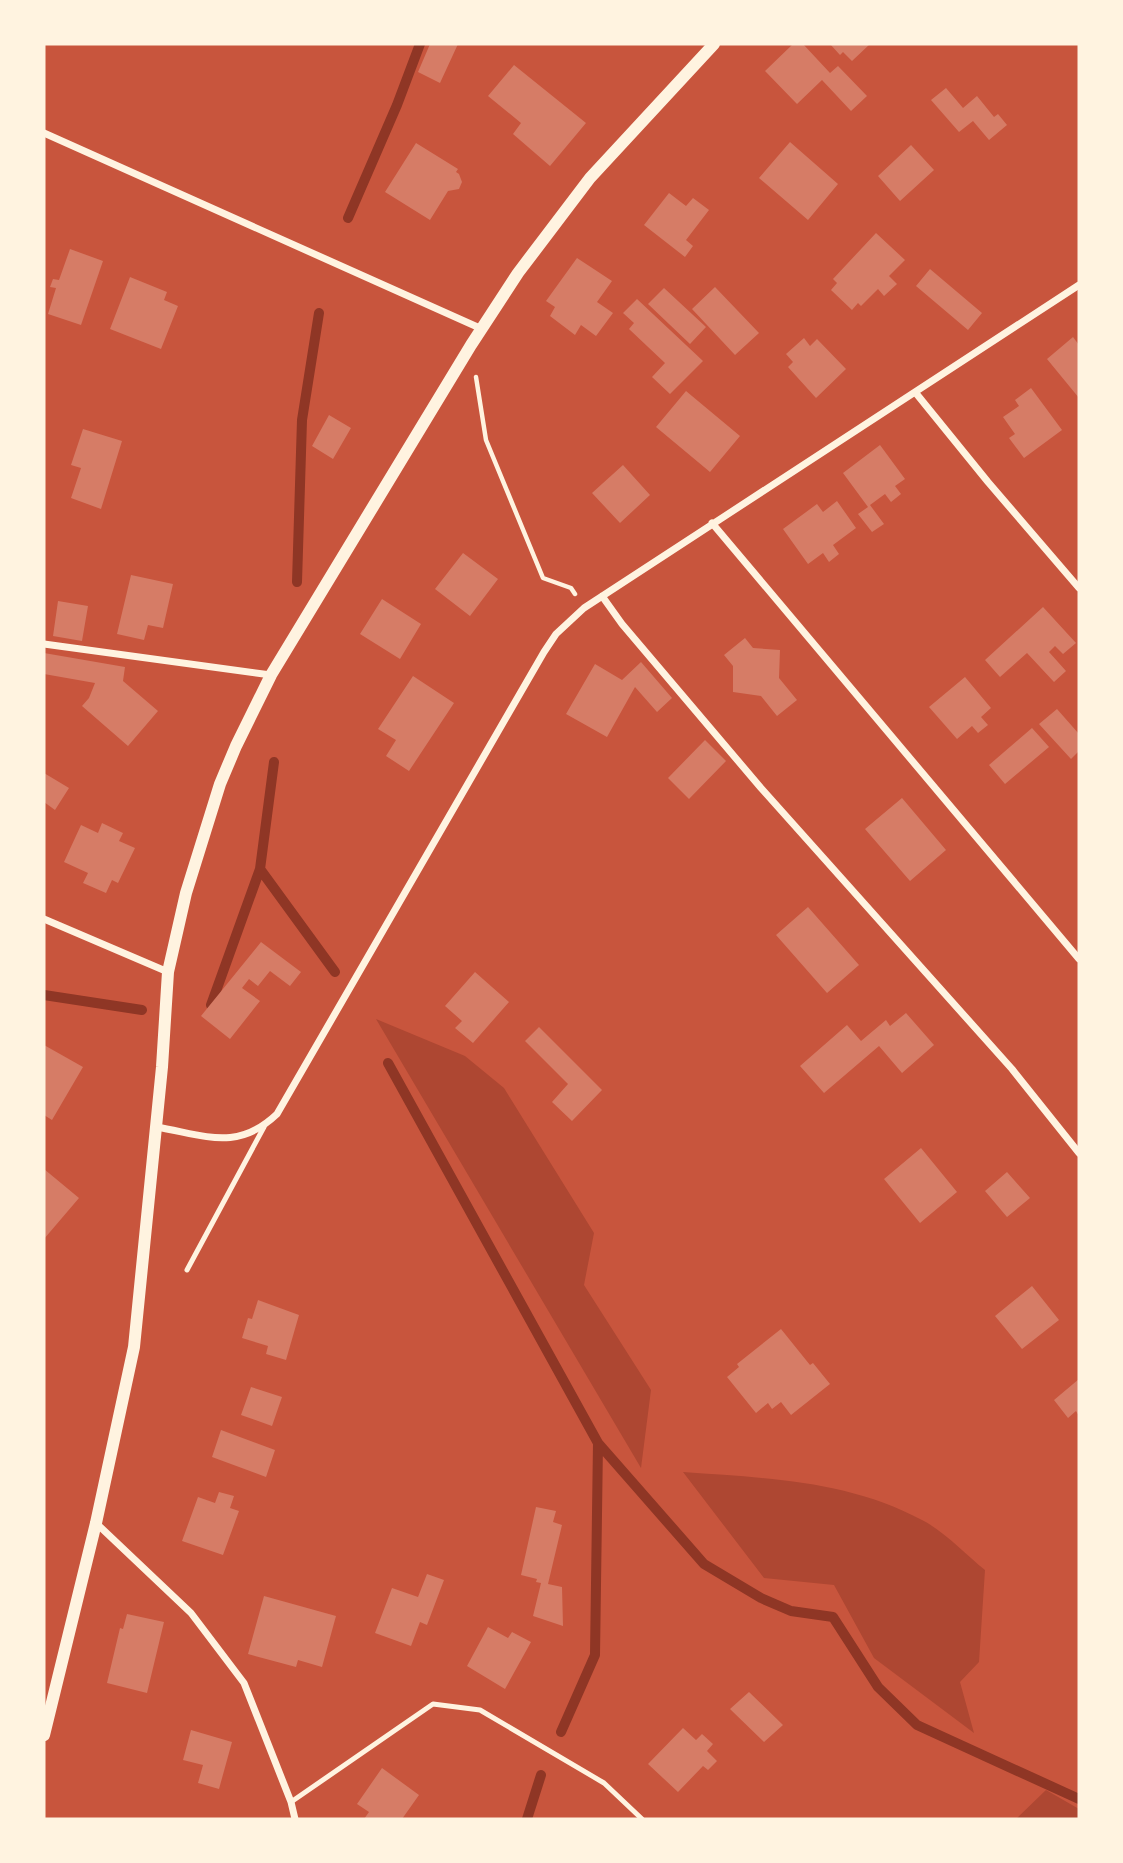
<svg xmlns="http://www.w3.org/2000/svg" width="1123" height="1863" viewBox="0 0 1123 1863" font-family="'Alegreya Sans',sans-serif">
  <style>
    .green { fill: #ae4732 }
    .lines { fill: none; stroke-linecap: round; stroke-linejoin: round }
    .stream { stroke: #8f3625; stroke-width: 10 }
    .building { fill: #d67c66 }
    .path { stroke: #fff3e0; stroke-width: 4.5 }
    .service { stroke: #fff3e0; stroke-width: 5 }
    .minor { stroke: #fff3e0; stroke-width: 7 }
    .tertiary { stroke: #fff3e0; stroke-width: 12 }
  </style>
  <rect width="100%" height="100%" fill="#c8553d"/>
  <path class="green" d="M376,1019L465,1056L504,1088L594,1233L584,1285L651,1390L641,1468Z
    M683,1472C765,1478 848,1480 922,1520C944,1531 966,1555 985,1570L979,1662L960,1682L974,1733L874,1658L834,1585L764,1578Z
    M1046,1790L1079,1809V1819H1016Z"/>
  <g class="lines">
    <path class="stream" d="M348,218L397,105L420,44
      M297,582L302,420L319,313
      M274,762L260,869L335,972
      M44,995L142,1010
      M211,1005L260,869
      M388,1063L598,1443L595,1655L561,1732
      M598,1443L704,1564L761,1598L791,1611L833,1617L878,1687L917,1725L1079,1799
      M527,1819L541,1775"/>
  </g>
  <path class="building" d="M430,44H458L440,83L418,72Z
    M793,44H803L830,73L838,66L867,96L851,111L822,80L797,104L765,71Z
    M830,44H870L852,61L843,52L840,55Z
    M514,65L586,123L550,166L513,134L521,123L488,96Z
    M946,88L963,108L977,96L994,117L998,114L1007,125L989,140L973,121L959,132L931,100Z
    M790,142L838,184L808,220L759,178Z
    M416,143L458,169L456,172L459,174L462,182L459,189L448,191L430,220L385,192Z
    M911,145L934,170L900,201L878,176Z
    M669,193L686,206L693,198L709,210L686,240L693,246L685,257L644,225Z
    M876,233L905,260L889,276L897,284L884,296L878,289L861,306L858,303L852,310L831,290L837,283L833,279Z
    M70,249L103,261L81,325L48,314L56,288L50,287L53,279L59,280Z
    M577,258L612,281L597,302L613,313L596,336L581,325L575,335L550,316L555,307L546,301Z
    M930,269L982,313L968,330L916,286Z
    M130,277L167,292L164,300L178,306L161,349L110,329Z
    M715,287L759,333L735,355L692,309Z
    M664,288L706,327L690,344L648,304Z
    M637,299L703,361L670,394L652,377L665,363L629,329L634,323L623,313Z
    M1073,337L1079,345V398L1047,359Z
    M804,338L810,346L817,339L846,369L816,398L788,367L793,362L786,354Z
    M1031,388L1062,430L1024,458L1009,438L1015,434L1003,417L1019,406L1015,400Z
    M686,391L740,436L710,472L656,427Z
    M329,415L351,428L333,459L312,446Z
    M83,429L122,441L101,509L71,498L81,468L71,465Z
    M880,445L905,479L895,486L901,494L891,502L885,494L870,505L884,524L872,532L858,514L868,507L843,473Z
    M623,465L650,495L620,523L592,493Z
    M837,501L856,528L833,545L839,554L829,562L823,553L808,564L783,529L817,504L823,512Z
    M463,553L498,579L470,616L435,589Z
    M131,575L173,584L163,628L148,625L144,640L117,634Z
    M382,599L421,624L400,659L360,634Z
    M58,601L88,606L82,641L53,636Z
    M1043,607L1076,643L1063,654L1055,646L1049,652L1066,671L1054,682L1027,653L1000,677L985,660Z
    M745,638L753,648L780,650L779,678L797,700L777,716L761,696L733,692V666L724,655Z
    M44,653L125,667L123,681L158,711L128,746L82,706L89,698L95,683L44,674Z
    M641,662L672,698L657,712L635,687L607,737L566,714L595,664L622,680Z
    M413,676L454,703L409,771L386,756L396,740L378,729Z
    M965,677L991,708L981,717L988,725L978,733L972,726L957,739L929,707Z
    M1057,709L1079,734V751L1071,759L1039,724Z
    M1032,728L1049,747L1005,784L989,765Z
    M705,740L726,761L689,799L668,778Z
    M44,773L69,788L55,810L44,802Z
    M902,798L946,850L910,881L865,829Z
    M102,823L123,833L119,841L135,848L118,883L112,880L106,893L83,883L88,873L64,862L81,825L98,833Z
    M808,907L859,965L827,993L776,935Z
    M261,942L301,972L290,986L270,971L258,986L249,979L242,988L260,1001L230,1039L201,1016Z
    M475,972L509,1002L473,1043L455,1028L462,1021L445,1006Z
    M906,1013L934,1045L902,1073L879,1046L824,1093L800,1066L847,1025L861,1041L886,1020L890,1026Z
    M539,1027L602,1090L572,1121L552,1102L568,1084L525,1041Z
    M44,1045L83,1067L52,1120L44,1115Z
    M921,1148L957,1192L920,1223L884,1179Z
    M44,1169L79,1198L44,1239Z
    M1007,1172L1030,1198L1007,1217L985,1191Z
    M1032,1286L1059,1320L1022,1349L995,1316Z
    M258,1300L299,1315L286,1360L266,1354L268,1346L242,1338L248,1318L252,1319Z
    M781,1329L810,1365L813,1363L830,1384L791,1415L781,1402L772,1409L768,1403L756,1413L727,1377L739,1367L737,1364Z
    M1079,1379V1416L1076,1411L1068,1418L1054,1400Z
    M251,1387L282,1397L272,1426L241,1415Z
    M221,1430L275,1450L266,1477L212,1457Z
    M219,1492L234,1496L230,1508L239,1511L223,1555L182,1541L198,1497L215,1503Z
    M536,1507L556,1511L553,1522L562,1525L548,1584L562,1587L563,1626L533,1616L541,1583L536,1582L537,1579L521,1575Z
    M427,1574L444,1580L427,1625L420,1622L411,1646L375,1633L392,1588L418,1597Z
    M264,1596L336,1616L322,1667L298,1660L296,1667L248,1654Z
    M127,1614L164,1622L147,1693L107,1683L120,1628L123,1629Z
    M488,1627L508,1638L512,1632L531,1642L505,1689L467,1666Z
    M749,1692L783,1725L764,1742L730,1709Z
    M683,1728L696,1740L702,1734L713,1744L707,1751L717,1761L708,1770L703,1766L678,1792L648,1764Z
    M191,1730L232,1742L219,1789L198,1783L203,1765L183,1760Z
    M382,1768L419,1795L402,1819H364L369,1812L357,1804Z"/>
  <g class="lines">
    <path class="path" d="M476,377L486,440L543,578L571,588L575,594"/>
    <path class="service" d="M187,1270L264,1127
      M291,1802L433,1704L480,1710L604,1783L642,1819"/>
    <path class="minor" d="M44,133L482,329
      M915,392L988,482L1079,588
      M712,523L1079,959
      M602,596L622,624L761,788L1012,1069L1079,1153
      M44,644L271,675
      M44,919L168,972
      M156,1127C205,1135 237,1152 277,1114L544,652L556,634L584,608L1079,285
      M96,1523L191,1613L244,1683L291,1802L295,1819"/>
    <path class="tertiary" d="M44,1735L96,1523L134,1347L162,1067L168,972L186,893L220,784L236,746L271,675L471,345L518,273L590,178L714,44"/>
  </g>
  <rect width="1123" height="1863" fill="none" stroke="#fff3e0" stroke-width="91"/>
</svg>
